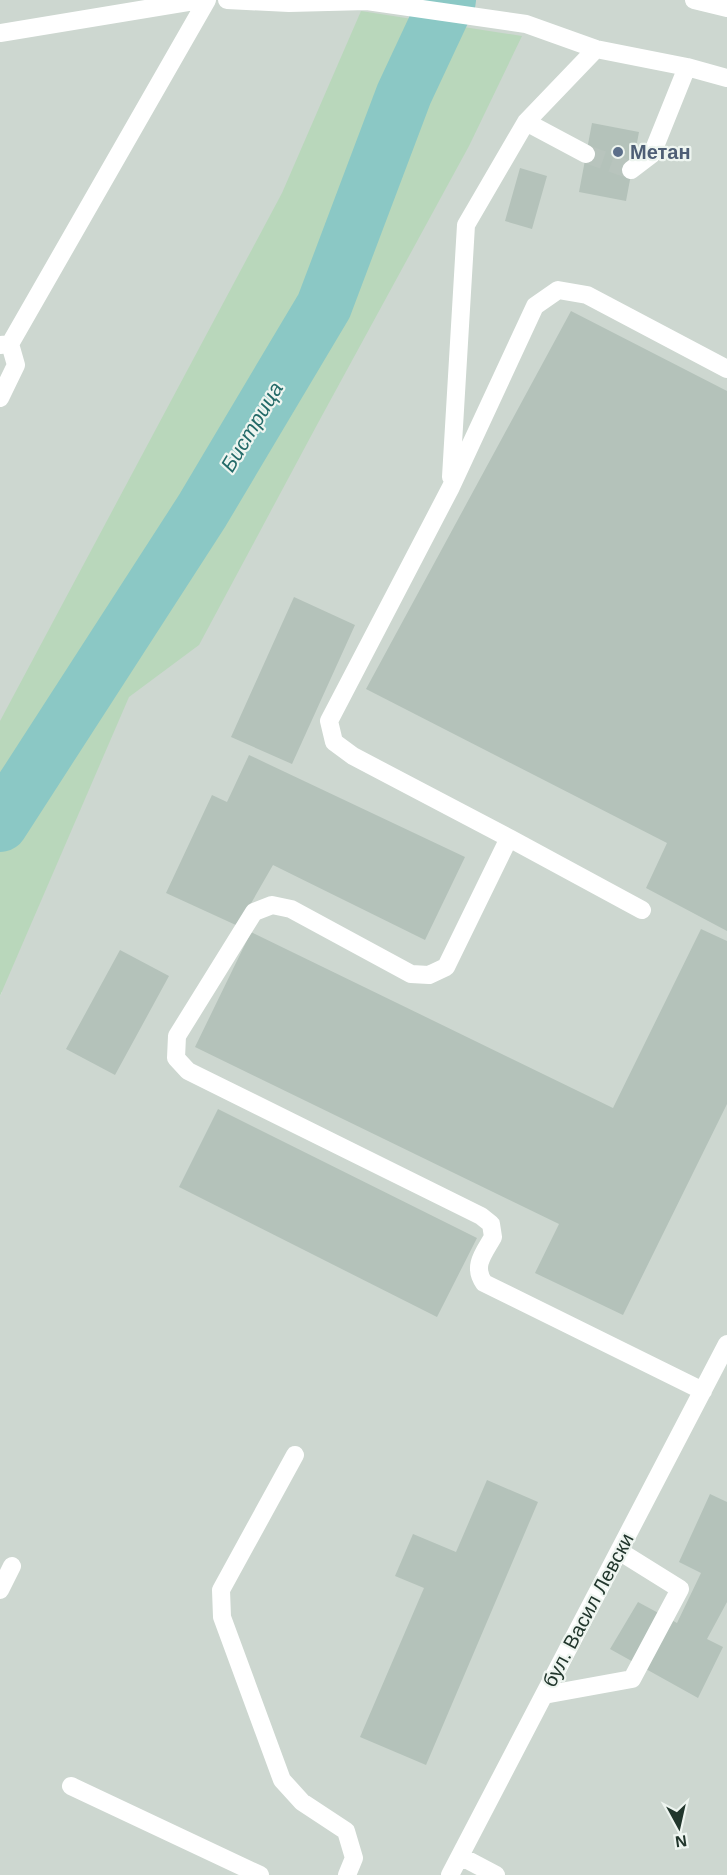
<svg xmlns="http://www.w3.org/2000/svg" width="727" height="1875" viewBox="0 0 727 1875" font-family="Helvetica,sans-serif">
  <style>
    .built { fill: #cdd7d0 }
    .green { fill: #b9d7bb }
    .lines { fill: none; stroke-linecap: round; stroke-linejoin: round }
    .river { stroke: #8bc8c5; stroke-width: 56 }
    .building { fill: #b4c2ba }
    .minor-tunnel { stroke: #b8c4bd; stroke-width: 18; stroke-dasharray: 18 9; stroke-linecap: butt }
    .minor { stroke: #fff; stroke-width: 18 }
    .service-dot { fill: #5c6f8a; stroke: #eef5f0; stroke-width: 2 }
    .labels { text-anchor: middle; stroke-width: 4.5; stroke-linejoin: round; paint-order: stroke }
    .service-label { font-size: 20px; font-weight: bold; fill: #4e5e75; stroke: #eef5f0; text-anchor: start }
    .street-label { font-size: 20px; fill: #21362c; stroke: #eef5f0 }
    .water-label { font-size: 21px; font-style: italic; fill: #236a68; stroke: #eef5f0 }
  </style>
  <rect width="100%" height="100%" fill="#dee8e1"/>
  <path class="built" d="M0,0H727V1875H0V996L2,992L0,990Z"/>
  <path class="green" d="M361,11L522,36L469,146L318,423L199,645L129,697L0,996V721L282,193Z"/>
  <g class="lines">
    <path class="river" d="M0,824L202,511L324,306L404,94L448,0"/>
  </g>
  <path class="building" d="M592,123L639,132L626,201L579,192Z
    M520,168L547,176L532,229L505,221Z
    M571,311L727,391V931L646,888L667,843L366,689Z
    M294,597L355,625L292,764L231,737Z
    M249,755L465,857L425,940L273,865L238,926L166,893L212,795L227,802Z
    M701,929L727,941V1104L623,1315L535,1273L559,1224L195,1047L251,932L613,1108Z
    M120,950L169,976L115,1075L66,1049Z
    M218,1109L477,1238L437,1317L179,1187Z
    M487,1480L538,1502L426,1765L360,1737L424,1588L395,1576L413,1534L456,1552Z
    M710,1494L727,1502V1602L707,1639L723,1647L698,1698L610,1649L638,1602L677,1623L701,1573L679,1562Z"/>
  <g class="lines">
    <path class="minor-tunnel" d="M586,154L631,170"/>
    <path class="minor" d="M227,0L289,3L367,1L526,24L596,49L687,67L727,78
      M694,0L727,8
      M0,33L200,0
      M526,122L586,154
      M631,170L652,154L687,67
      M0,345L10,344L207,0
      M0,398L16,365L10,344
      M451,477L466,225L526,122L596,49
      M509,838L642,910
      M703,1391L484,1283C472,1266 484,1253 493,1237L491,1224L481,1216L188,1071L176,1058L177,1036L254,912L272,905L291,909L411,974L429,975L446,967L509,838L353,756L334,742L329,721L451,487L535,306L558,290L587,295L727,369
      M295,1455L221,1590L222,1617L282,1780L302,1802L346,1831L354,1858L347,1875
      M0,1590L12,1566
      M544,1695L632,1679L680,1589L619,1551
      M71,1786L260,1875
      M460,1856L496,1875
      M450,1875L727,1344"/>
  </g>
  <circle class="service-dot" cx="618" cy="152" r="6"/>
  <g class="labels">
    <g class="service-label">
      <text x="630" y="159">Метан</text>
    </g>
    <g class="street-label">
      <text transform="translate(588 1610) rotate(-62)" y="7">бул. Васил Левски</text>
    </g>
    <g class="water-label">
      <text transform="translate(252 427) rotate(-59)" y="7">Бистрица</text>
    </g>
  </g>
  <g transform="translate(679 1827) rotate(172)" stroke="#eef5f0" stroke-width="4.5" paint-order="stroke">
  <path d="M0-4.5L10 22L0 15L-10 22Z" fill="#21362c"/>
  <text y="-9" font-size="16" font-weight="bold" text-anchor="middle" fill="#21362c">N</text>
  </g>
</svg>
